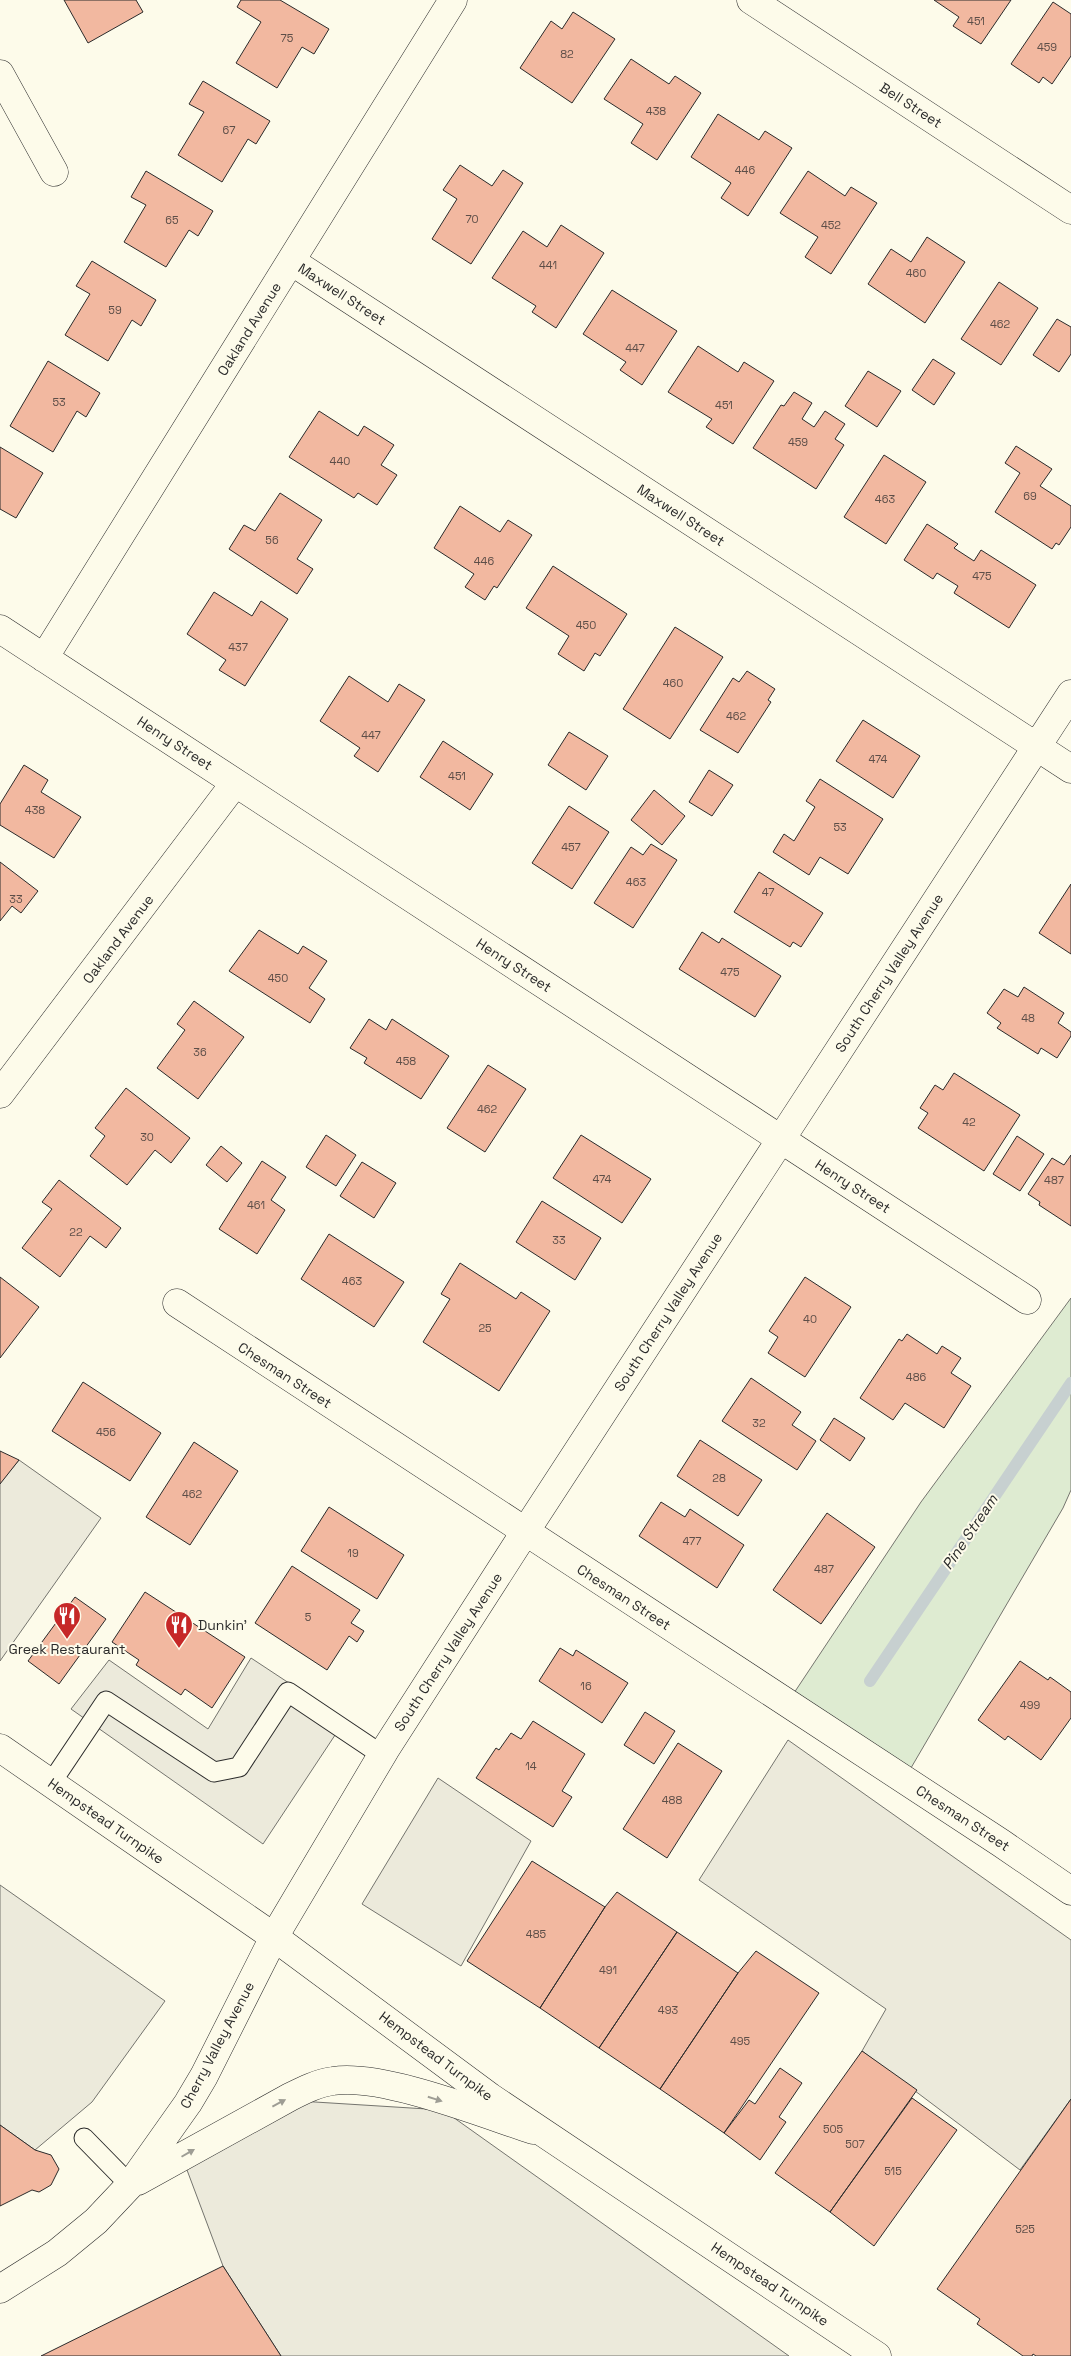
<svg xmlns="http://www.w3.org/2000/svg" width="1071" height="2356" viewBox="0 0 1071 2356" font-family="'Space Grotesk',sans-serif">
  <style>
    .green { fill: #deebd1; stroke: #74746e }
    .parking { fill: #eceadb; stroke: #74746e }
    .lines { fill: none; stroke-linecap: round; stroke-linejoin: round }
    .stream { stroke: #c7d0d0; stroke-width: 12 }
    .building { fill: #f2b8a0; stroke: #2b2b2b }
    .service-casing { stroke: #2b2b2b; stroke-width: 21 }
    .minor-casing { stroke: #2b2b2b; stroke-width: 29 }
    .tertiary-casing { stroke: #2b2b2b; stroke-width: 29 }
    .primary-casing { stroke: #2b2b2b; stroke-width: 29 }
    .service { stroke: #fdfbea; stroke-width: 19 }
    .minor { stroke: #fdfbea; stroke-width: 28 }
    .tertiary { stroke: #fdfbea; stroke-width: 28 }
    .primary { stroke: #fdfbea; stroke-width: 28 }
    .oneway { fill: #9e9d94 }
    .labels { text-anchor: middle; stroke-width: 4; stroke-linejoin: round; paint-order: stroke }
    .number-label { font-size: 11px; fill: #5d4e48 }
    .street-label { font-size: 14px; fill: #2b2b2b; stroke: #fdfbea }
    .poi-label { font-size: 14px; fill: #2b2b2b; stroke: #fdfbea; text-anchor: start }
    .water-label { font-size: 15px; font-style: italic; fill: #2b2b2b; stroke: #fdfbea }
  </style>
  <rect width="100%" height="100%" fill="#fdfbea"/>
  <path class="green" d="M1071,1298V1490L1063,1508L908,1773L792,1696L921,1502Z"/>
  <path class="parking" d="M19,1460L101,1518L0,1661V1483Z
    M251,1658L345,1720L263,1844L71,1709L109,1660L208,1729Z
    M788,1740L1071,1940V2099L1020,2170L862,2051L886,2009L699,1880Z
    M438,1778L531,1841L461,1966L362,1904Z
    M0,1885L165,2001L92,2102L35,2150L0,2125Z
    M299,2101L443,2110L789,2356H281L223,2266L184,2162Z"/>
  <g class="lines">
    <path class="stream" d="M870,1681L1071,1383"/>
  </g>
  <path class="building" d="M64,0H136L143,12L88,43Z
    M241,0H280L329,29L314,54L302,47L277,88L236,63L261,22L237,7Z
    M934,0H1011L981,44L953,26L959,17Z
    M1053,2L1071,14V56L1052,84L1043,77L1039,83L1011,64Z
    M573,12L615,39L572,103L520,68L551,21L562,29Z
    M631,59L669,84L675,76L701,93L657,160L631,143L643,124L604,99Z
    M203,81L270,121L256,144L248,139L222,182L178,155L204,112L189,104Z
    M718,114L759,140L765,131L792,148L748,216L721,198L731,183L691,157Z
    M460,165L492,186L503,170L523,183L471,264L432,239L457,199L443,190Z
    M146,171L213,211L198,236L189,230L166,267L124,242L146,205L131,197Z
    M808,171L845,196L851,187L877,203L831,274L805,257L818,237L780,213Z
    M561,225L604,253L556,328L532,312L536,306L492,278L523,231L547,247Z
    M927,237L965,262L925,323L868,284L891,249L911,262Z
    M92,261L156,300L141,326L132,320L108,361L65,335L90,294L76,286Z
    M999,282L1038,308L1001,365L961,339Z
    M612,290L677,331L642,385L620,370L626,362L583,334Z
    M1057,319L1071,327V354L1059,372L1033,355Z
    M698,346L738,372L744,362L774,381L733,444L706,427L712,419L668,392Z
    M933,359L955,373L934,405L912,390Z
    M48,361L100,393L86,417L77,411L53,452L10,426Z
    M868,371L901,391L877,427L845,406Z
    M794,392L812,403L802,419L814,427L825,411L845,424L835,439L844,445L816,489L753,448L781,405L784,406Z
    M319,411L358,436L364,426L394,445L381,465L397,475L377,505L358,493L354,498L289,457Z
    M1016,446L1052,469L1040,486L1071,506V527L1059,545L1056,543L1052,549L995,512L1020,473L1005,463Z
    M0,447L43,473L16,518L0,509Z
    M884,455L926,482L886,544L844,517Z
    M280,493L322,520L297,559L313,569L297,594L229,549L244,525L255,531Z
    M460,506L500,532L508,520L532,535L497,588L494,586L485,600L465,587L474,574L434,548Z
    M927,524L958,544L954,548L974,561L981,550L1036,585L1009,628L954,593L958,586L937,573L933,579L904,560Z
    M553,566L627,614L600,656L595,653L584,671L558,654L569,636L526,608Z
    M214,592L252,616L261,601L288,619L245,686L219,670L226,660L187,634Z
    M675,627L723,657L670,739L623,709Z
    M747,671L775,689L768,700L771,702L738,753L700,730L733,678L739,682Z
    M349,676L388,702L399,684L425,700L378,772L354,756L360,748L320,721Z
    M863,720L920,756L893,798L836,761Z
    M569,732L608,756L586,790L548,765Z
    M443,741L493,774L470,810L420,777Z
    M24,765L48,780L41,792L81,817L54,858L0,825V804Z
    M709,770L733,785L712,816L689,802Z
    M820,779L883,819L848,874L820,857L809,875L773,852L784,834L794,841L815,807L806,801Z
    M654,790L685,816L662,845L631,820Z
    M569,806L609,832L572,889L532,863Z
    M651,844L677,860L633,928L594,903L631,847L643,855Z
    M0,862L38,891L21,913L12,906L0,921Z
    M759,872L823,913L801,947L793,942L790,947L734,912Z
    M1071,884V954L1039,933Z
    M259,930L298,954L303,946L327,961L309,988L325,999L310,1023L229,971Z
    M702,932L719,943L722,938L781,976L755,1017L679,969Z
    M1024,987L1064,1013L1058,1023L1071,1032V1036L1057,1058L1041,1048L1038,1054L997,1028L1001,1023L987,1013L1004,989L1018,997Z
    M194,1001L244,1037L198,1099L157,1068L185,1030L177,1024Z
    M369,1019L386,1030L392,1019L449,1056L421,1099L364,1063L367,1058L350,1048Z
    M488,1065L526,1089L485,1152L447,1128Z
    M954,1073L1020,1115L984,1171L918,1128L928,1113L920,1108L935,1085L943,1090Z
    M126,1088L190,1138L171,1163L155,1150L127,1185L90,1156L105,1136L95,1128Z
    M326,1135L356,1155L336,1186L306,1167Z
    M581,1135L651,1179L622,1223L553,1178Z
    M1017,1136L1044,1154L1020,1191L993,1174Z
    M221,1146L242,1163L227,1182L206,1165Z
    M1071,1155V1226L1039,1205L1040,1202L1028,1194L1052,1158L1064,1165Z
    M262,1161L286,1177L271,1200L285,1210L257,1254L219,1229Z
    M362,1162L396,1183L374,1218L340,1196Z
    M59,1180L121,1228L106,1248L90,1236L60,1277L22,1248L52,1209L42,1202Z
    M542,1201L601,1238L575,1280L516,1242Z
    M329,1234L404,1282L374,1327L301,1279Z
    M460,1263L516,1299L521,1292L550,1311L499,1391L423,1342L450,1299L441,1294Z
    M0,1277L39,1307L0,1358Z
    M805,1277L851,1307L805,1377L768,1353L778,1337L769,1331Z
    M907,1334L937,1354L942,1346L961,1358L951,1373L971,1386L944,1428L905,1403L893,1420L860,1398L899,1339L902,1341Z
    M751,1378L801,1412L792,1425L816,1441L797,1470L722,1421Z
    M83,1382L161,1433L130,1481L52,1431Z
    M834,1418L865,1438L850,1461L820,1440Z
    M700,1440L762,1480L738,1516L677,1476Z
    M194,1442L238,1471L190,1545L146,1517Z
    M0,1451L19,1460L0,1484Z
    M661,1502L685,1517L690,1509L744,1545L717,1588L639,1536Z
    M329,1507L404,1555L377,1599L301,1551Z
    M827,1513L875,1547L821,1624L773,1590Z
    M292,1566L360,1610L351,1623L364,1631L357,1642L349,1636L327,1670L255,1623Z
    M145,1592L245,1657L212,1708L185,1689L181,1695L136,1665L139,1660L112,1642Z
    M75,1597L106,1619L59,1684L28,1661Z
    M560,1648L573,1656L576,1650L628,1683L602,1723L539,1681Z
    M1020,1661L1048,1680L1050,1677L1071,1692V1718L1041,1760L1008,1736L1005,1740L978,1720Z
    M645,1712L675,1731L654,1764L624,1745Z
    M533,1721L585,1754L562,1791L572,1797L553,1827L476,1778L496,1748L499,1750L511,1733L521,1739Z
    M678,1743L722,1771L667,1858L623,1829Z
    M532,1861L605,1907L540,2008L467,1961Z
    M617,1892L677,1932L599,2048L540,2008L605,1907Z
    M677,1932L738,1973L660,2089L599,2048Z
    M756,1951L819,1993L724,2133L660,2089L738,1973Z
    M862,2051L917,2090L830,2212L775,2173Z
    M780,2068L802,2083L779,2117L786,2122L760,2160L724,2133L749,2100L755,2104Z
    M912,2098L957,2130L874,2246L830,2212Z
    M1071,2099V2356H1036L1033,2354L1032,2356H1023L977,2324L980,2319L937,2289Z
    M0,2125L35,2150L51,2155L59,2169L51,2185L39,2192L32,2190L0,2206Z
    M223,2266L281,2356H41Z"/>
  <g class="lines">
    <defs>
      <path id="service" d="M51,1783L106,1701L214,1772L239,1767L288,1692L382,1755
        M84,2138L130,2185"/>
      <path id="minor" d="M751,0L1071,210
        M0,74L54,172
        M291,261L1071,769
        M0,629L1027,1300
        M44,658L453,0
        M0,1094L235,783
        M177,1303L1001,1843L1071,1891
        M274,1937L385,1750L525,1532L1071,694"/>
      <path id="tertiary" d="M138,2181L290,2097C304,2090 318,2083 333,2081C382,2073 484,2114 533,2130
        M0,2289L57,2253L96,2221L130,2185L188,2103L204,2076L274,1937"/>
      <path id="primary" d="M0,1748L274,1937L490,2097L877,2356"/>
    </defs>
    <use href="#service" class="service-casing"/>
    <use href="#minor" class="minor-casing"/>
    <use href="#tertiary" class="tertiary-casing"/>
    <use href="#primary" class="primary-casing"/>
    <use href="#service" class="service"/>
    <use href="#minor" class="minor"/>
    <use href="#tertiary" class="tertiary"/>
    <use href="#primary" class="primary"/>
  </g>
  <defs><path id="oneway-solid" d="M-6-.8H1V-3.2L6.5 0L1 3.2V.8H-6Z" transform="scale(1.25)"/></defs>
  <g class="oneway">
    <use href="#oneway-solid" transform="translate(435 2099) rotate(17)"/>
    <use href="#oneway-solid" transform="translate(279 2103) rotate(-28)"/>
    <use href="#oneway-solid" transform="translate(188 2153) rotate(-30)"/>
  </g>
  <defs>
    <symbol id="restaurant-pin" viewBox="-11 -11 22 30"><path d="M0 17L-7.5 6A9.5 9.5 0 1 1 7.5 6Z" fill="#c62828" stroke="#fdfbea"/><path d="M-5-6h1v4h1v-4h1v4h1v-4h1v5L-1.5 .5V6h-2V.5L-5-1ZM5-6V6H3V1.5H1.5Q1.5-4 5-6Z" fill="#fff"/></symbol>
  </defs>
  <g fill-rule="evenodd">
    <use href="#restaurant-pin" x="51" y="1600" width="32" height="43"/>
    <use href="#restaurant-pin" x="163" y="1609" width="32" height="43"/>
  </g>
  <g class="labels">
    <g class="number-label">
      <text x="976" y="25">451</text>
      <text x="287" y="42">75</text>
      <text x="1047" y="51">459</text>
      <text x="567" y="58">82</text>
      <text x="656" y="115">438</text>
      <text x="229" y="134">67</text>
      <text x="745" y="174">446</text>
      <text x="472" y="223">70</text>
      <text x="172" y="224">65</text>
      <text x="831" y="229">452</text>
      <text x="548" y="269">441</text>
      <text x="916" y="277">460</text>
      <text x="115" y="314">59</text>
      <text x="1000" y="328">462</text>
      <text x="635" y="352">447</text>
      <text x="59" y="406">53</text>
      <text x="724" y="409">451</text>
      <text x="798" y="446">459</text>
      <text x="340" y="465">440</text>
      <text x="1030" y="500">69</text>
      <text x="885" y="503">463</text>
      <text x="272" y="544">56</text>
      <text x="484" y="565">446</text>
      <text x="982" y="580">475</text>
      <text x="586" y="629">450</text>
      <text x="238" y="651">437</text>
      <text x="673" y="687">460</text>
      <text x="736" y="720">462</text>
      <text x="371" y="739">447</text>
      <text x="878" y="763">474</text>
      <text x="457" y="780">451</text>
      <text x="35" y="814">438</text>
      <text x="840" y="831">53</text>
      <text x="571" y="851">457</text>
      <text x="636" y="886">463</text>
      <text x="768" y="896">47</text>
      <text x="16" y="903">33</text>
      <text x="730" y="976">475</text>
      <text x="278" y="982">450</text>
      <text x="1028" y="1022">48</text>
      <text x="200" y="1056">36</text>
      <text x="406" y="1065">458</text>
      <text x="487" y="1113">462</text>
      <text x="969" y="1126">42</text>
      <text x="147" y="1141">30</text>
      <text x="602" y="1183">474</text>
      <text x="1054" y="1184">487</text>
      <text x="256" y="1209">461</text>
      <text x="76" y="1236">22</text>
      <text x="559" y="1244">33</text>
      <text x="352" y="1285">463</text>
      <text x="810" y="1323">40</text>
      <text x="485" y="1332">25</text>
      <text x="916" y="1381">486</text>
      <text x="759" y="1427">32</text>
      <text x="106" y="1436">456</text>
      <text x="719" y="1482">28</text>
      <text x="192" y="1498">462</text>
      <text x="692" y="1545">477</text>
      <text x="353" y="1557">19</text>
      <text x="824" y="1573">487</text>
      <text x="308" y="1621">5</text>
      <text x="586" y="1690">16</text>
      <text x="1030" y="1709">499</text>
      <text x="531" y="1770">14</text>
      <text x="672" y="1804">488</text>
      <text x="536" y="1938">485</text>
      <text x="608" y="1974">491</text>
      <text x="668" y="2014">493</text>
      <text x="740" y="2045">495</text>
      <text x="833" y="2133">505</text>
      <text x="855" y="2148">507</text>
      <text x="893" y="2175">515</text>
      <text x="1025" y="2233">525</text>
    </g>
    <g class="street-label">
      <text transform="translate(911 105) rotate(33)" y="5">Bell Street</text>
      <text transform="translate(342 294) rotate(33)" y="5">Maxwell Street</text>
      <text transform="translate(249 329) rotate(-58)" y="5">Oakland Avenue</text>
      <text transform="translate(681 515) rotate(33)" y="5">Maxwell Street</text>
      <text transform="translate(175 743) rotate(33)" y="5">Henry Street</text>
      <text transform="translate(118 939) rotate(-53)" y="5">Oakland Avenue</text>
      <text transform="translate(514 965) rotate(33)" y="5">Henry Street</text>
      <text transform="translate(889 973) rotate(-57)" y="5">South Cherry Valley Avenue</text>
      <text transform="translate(853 1186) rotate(33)" y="5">Henry Street</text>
      <text transform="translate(668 1312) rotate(-57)" y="5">South Cherry Valley Avenue</text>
      <text transform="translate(285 1375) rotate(33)" y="5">Chesman Street</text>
      <text transform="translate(624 1597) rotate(33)" y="5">Chesman Street</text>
      <text transform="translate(448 1652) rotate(-57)" y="5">South Cherry Valley Avenue</text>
      <text transform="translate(963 1818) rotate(33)" y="5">Chesman Street</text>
      <text transform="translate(106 1821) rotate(35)" y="5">Hempstead Turnpike</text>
      <text transform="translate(217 2045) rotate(-62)" y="5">Cherry Valley Avenue</text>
      <text transform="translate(436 2056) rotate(37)" y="5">Hempstead Turnpike</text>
      <text transform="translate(770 2284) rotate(34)" y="5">Hempstead Turnpike</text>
    </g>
    <g class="poi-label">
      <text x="198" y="1630">Dunkin'</text>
      <text x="67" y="1654" text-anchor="middle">Greek Restaurant</text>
    </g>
    <g class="water-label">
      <text transform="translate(970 1532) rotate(-56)" y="5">Pine Stream</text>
    </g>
  </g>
</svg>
